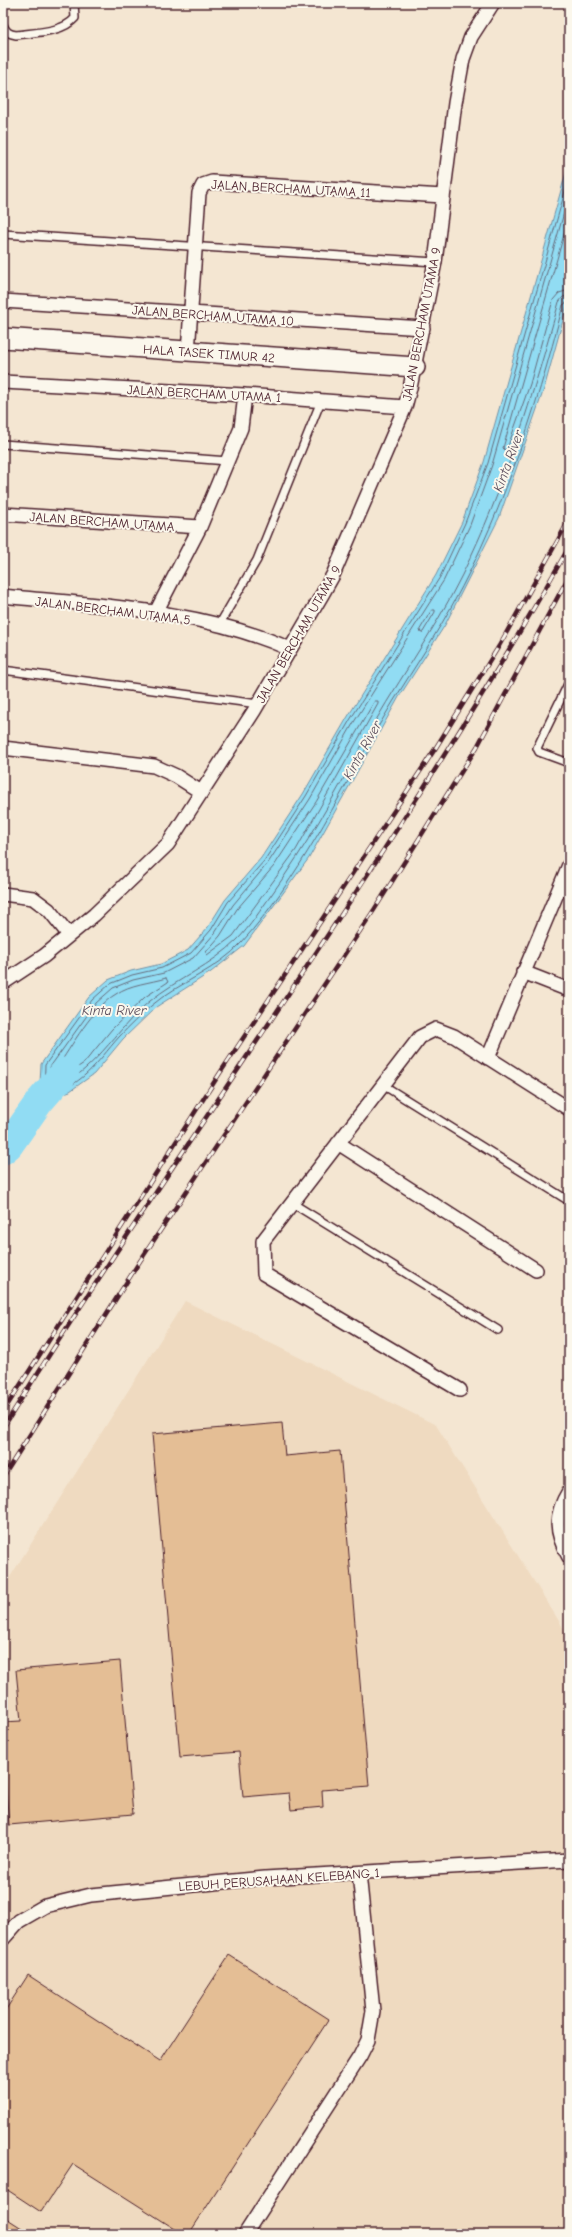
<svg xmlns="http://www.w3.org/2000/svg" width="572" height="2237" viewBox="0 0 572 2237" font-family="'Comic Neue',sans-serif">
  <style>
    .built { fill: #efdac0 }
    .water { fill: #91dcf3; stroke: #7590a3 }
    .lines { fill: none; stroke-linecap: round; stroke-linejoin: round }
    .shore { stroke: #666b7b; stroke-width: 1 }
    .river { stroke: #91dcf3; stroke-width: 29 }
    .building { fill: #e4be95; stroke: #4a1f2b }
    .lane-casing { stroke: #4a1f2b; stroke-width: 10 }
    .street-casing { stroke: #4a1f2b; stroke-width: 16 }
    .secondary-casing { stroke: #4a1f2b; stroke-width: 22 }
    .lane { stroke: #fbf7ec; stroke-width: 7 }
    .street { stroke: #fbf7ec; stroke-width: 13 }
    .secondary { stroke: #fbf7ec; stroke-width: 19 }
    .rail-casing { stroke: #4a1f2b; stroke-width: 4.5 }
    .rail { stroke: #fbf7ec; stroke-width: 3; stroke-dasharray: 9; stroke-linecap: butt }
    .labels { text-anchor: middle; stroke-width: 4; stroke-linejoin: round; paint-order: stroke }
    .street-label { font-size: 13px; fill: #4a1f2b; stroke: #fbf7ec }
    .water-label { font-size: 14px; font-style: italic; fill: #5c4e5d; stroke: #fbf7ec }
  </style>
  <rect width="100%" height="100%" fill="#f4e6d2"/>
  <filter id="ink" filterUnits="userSpaceOnUse"><feTurbulence type="fractalNoise" baseFrequency=".025" numOctaves="2"/><feDisplacementMap in="SourceGraphic" scale="8" xChannelSelector="R" yChannelSelector="G"/><feConvolveMatrix kernelMatrix="1 2 1 2 8 2 1 2 1" color-interpolation-filters="sRGB"/></filter>
  <g filter="url(#ink)">
    <path class="built" d="M185,1301L436,1425L569,1637V2234H3V1588Z"/>
    <path class="water" d="M569,162V298L563,320L544,389L499,518L445,625L399,697L309,858L244,946L211,972L156,1007L123,1039L94,1074L70,1091L39,1102L41,1064L89,997L108,980L131,971L161,964L188,950L208,927L225,900L261,858L303,794L347,718L436,575L462,522L484,462Z"/>
    <g class="lines">
      <path class="shore" d="M569,177L488,463L465,523L440,577L350,720L306,796L264,861L228,902L211,930L191,953L162,968L132,975L110,984L92,1000L45,1065L44,1095C82,1088 96,1063 119,1037C129,1026 140,1016 151,1006C179,982 218,970 242,942C299,878 336,801 378,727C398,692 421,659 442,623C498,528 536,412 563,305L569,301
        M569,195L492,465L470,525L444,580L354,722L310,799L268,863L233,905L215,933L193,958L164,973L133,980L113,988L96,1003L50,1067V1088C89,1081 118,1026 150,1001C177,979 212,965 237,940C250,927 261,909 272,894C306,846 334,797 362,745C393,687 433,634 462,575C505,488 533,395 559,302L563,297L569,296
        M569,217L503,448L505,450L507,449L530,384L553,300L559,293L569,290
        M432,610H435V612L423,632L421,633L420,630Z
        M375,701H378V704L296,850L233,936L207,955L206,952L220,936L237,909L274,866L316,802Z
        M166,978L168,982L145,997L112,1029L84,1063L63,1077L56,1079V1069C72,1046 92,1008 116,994C130,984 150,983 166,978Z"/>
      <path class="river" d="M3,1150L9,1145L39,1102L65,1072"/>
    </g>
    <path class="building" d="M282,1423L285,1456L340,1451L369,1786L322,1790L323,1807L291,1810L289,1793L243,1797L239,1752L180,1757L152,1434Z
      M120,1661L133,1814L9,1825L3,1752V1722L21,1721L16,1670Z
      M229,1955L329,2019L189,2234H183L73,2164L41,2212L3,2187V2014L28,1975L160,2061Z
      M3,2216L31,2234H3Z"/>
    <g class="lines">
      <defs>
        <path id="lane" d="M3,25C6,32 9,34 16,35C35,32 62,33 75,18L74,3
          M3,234L435,262
          M3,444L228,461
          M219,625L257,560L321,401
          M3,670L258,704
          M569,682L537,748L539,752L569,763
          M383,1085L569,1201
          M292,1203L498,1330"/>
        <path id="street" d="M3,301L423,328
          M188,352L199,193L203,185L212,182L443,196
          M3,382L245,395L405,407
          M3,514L200,527
          M3,596C99,606 201,609 290,649
          M156,612L200,527L241,428L245,395
          M3,748L154,766L176,776L201,792
          M3,894L33,898L49,910L69,935
          M523,972L569,990
          M3,983L44,956L94,915L168,844L254,711L323,593L333,575L405,407L410,388L435,262L455,103L463,59L471,37L493,3
          M488,1058L569,865
          M338,1143L536,1270
          M460,1390L264,1274L263,1241L420,1037L436,1029L454,1036L569,1109
          M569,1491C554,1515 555,1533 569,1557
          M3,1939L19,1921L45,1906L91,1895L265,1878L569,1860
          M245,2234L360,2056L368,2040L373,2011L359,1873"/>
        <path id="secondary" d="M3,338L415,367"/>
      </defs>
      <use href="#lane" class="lane-casing"/>
      <use href="#street" class="street-casing"/>
      <use href="#secondary" class="secondary-casing"/>
      <use href="#lane" class="lane"/>
      <use href="#street" class="street"/>
      <use href="#secondary" class="secondary"/>
      <defs>
        <path id="rail" d="M3,1412L220,1073L435,749L499,646L569,520
          M3,1428C188,1132 397,851 569,547
          M3,1477L140,1261L374,910L477,747L569,576"/>
      </defs>
      <use href="#rail" class="rail-casing"/>
      <use href="#rail" class="rail"/>
    </g>
  </g>
  <g class="labels">
    <g class="street-label">
      <text transform="translate(291 188) rotate(3)" y="5">JALAN BERCHAM UTAMA 11</text>
      <text transform="translate(213 315) rotate(4)" y="5">JALAN BERCHAM UTAMA 10</text>
      <text transform="translate(421 324) rotate(-79)" y="5">JALAN BERCHAM UTAMA 9</text>
      <text transform="translate(209 353) rotate(4)" y="5">HALA TASEK TIMUR 42</text>
      <text transform="translate(204 393) rotate(3)" y="5">JALAN BERCHAM UTAMA 1</text>
      <text transform="translate(102 521) rotate(4)" y="5">JALAN BERCHAM UTAMA</text>
      <text transform="translate(113 610) rotate(7)" y="5">JALAN BERCHAM UTAMA 5</text>
      <text transform="translate(298 634) rotate(-60)" y="5">JALAN BERCHAM UTAMA 9</text>
      <text transform="translate(279 1879) rotate(-4)" y="5">LEBUH PERUSAHAAN KELEBANG 1</text>
    </g>
    <g class="water-label">
      <text transform="translate(508 461) rotate(-70)" y="5">Kinta River</text>
      <text transform="translate(362 750) rotate(-61)" y="5">Kinta River</text>
      <text x="114" y="1015">Kinta River</text>
    </g>
  </g>
  <rect width="572" height="2237" fill="none" stroke="#fbf7ec" stroke-width="16"/>
  <rect x="8" y="8" width="556" height="2221" fill="none" stroke="#4a1f2b" stroke-width="1.5" filter="url(#ink)"/>
</svg>
